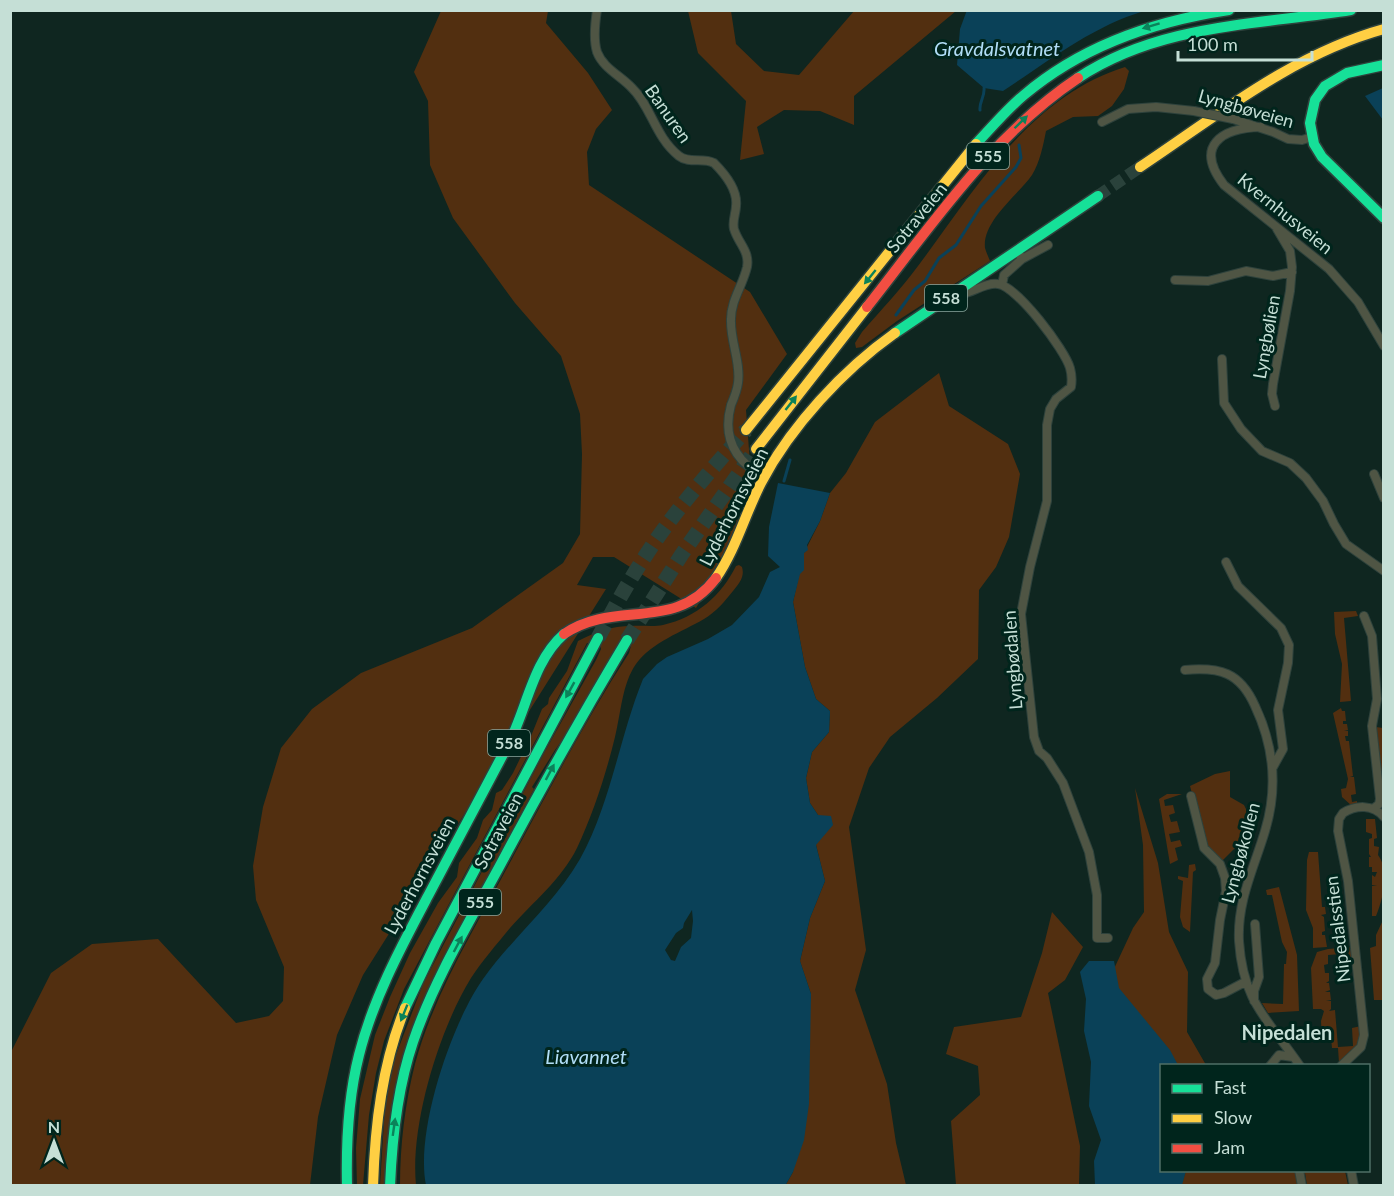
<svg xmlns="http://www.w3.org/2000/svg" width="1394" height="1196" viewBox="0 0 1394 1196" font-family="Lato,sans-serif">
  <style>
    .green { fill: #522f10 }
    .water { fill: #0a4158; fill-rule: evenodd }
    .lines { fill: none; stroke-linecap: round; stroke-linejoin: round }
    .stream { stroke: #0a4158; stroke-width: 3 }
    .primary-tunnel { stroke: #2a423b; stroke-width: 12; stroke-dasharray: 12 6; stroke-linecap: butt }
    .highway-tunnel { stroke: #2a423b; stroke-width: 15; stroke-dasharray: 15 8; stroke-linecap: butt }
    .street-casing { stroke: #2e423c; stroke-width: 10 }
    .fast-casing { stroke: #2e423c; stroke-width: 13 }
    .slow-casing { stroke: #2e423c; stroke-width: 13 }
    .jam-casing { stroke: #2e423c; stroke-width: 13 }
    .street { stroke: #4f5544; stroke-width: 8 }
    .fast { stroke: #16e098; stroke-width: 10 }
    .slow { stroke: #ffcf43; stroke-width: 10 }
    .jam { stroke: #f24e42; stroke-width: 10 }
    .street-bridge-casing { stroke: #2e423c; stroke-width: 10; stroke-linecap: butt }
    .street-bridge { stroke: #4f5544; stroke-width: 8 }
    .oneway { fill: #0b825a }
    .labels { text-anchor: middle; stroke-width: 6; stroke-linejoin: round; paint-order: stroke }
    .shield { fill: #00251c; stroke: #8aa79e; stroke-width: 1.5 }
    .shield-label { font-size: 16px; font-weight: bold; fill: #c5dfd6 }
    .street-label { font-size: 18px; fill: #c5dfd6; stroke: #00251c }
    .water-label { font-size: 20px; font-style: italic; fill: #b1def8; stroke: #00251c }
    .neighbourhood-label { font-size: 20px; font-weight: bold; fill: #c5dfd6; stroke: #00251c }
  </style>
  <rect width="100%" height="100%" fill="#0f2620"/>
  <path class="green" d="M441,11H548L546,23L588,73L612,110L596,129L587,152L589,185L750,292L787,354L746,410L751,476L727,556L696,608L614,557H593L577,585L606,589L363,975L337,1035L318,1117L310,1185H11L10,1054L51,973L92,944L158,939L236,1023L269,1016L283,1001L284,967L256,900L253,866L263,807L281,748L312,709L361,673L472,628L563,563L580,534L582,454L580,414L561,356L515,303L453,218L430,165L428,101L414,72Z
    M688,11H731L736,44L764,71L799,75L854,11H956L854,96V125L820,111L784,110L757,127L764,154L740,160L746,101L698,53Z
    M1125,67L1129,71L1124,89L1112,106L1098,116L1073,117L1046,131C1043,146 1040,162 1032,175C1018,195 982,221 985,248C986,252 989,258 990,261L897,321L862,347L856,348L855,343L862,332C881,310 901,289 918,266C975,190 1029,97 1125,67Z
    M939,373L949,406L1008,444L1020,474L1009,537L996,567L979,590L978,659L937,698L890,737L869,768L849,827L866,950L855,990L887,1084L896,1143L906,1185L785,1186L793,1172L811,994L800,961L810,918L825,881L816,845L818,815L810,803L806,778L812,752L829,732L830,711L816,699L805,667L793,602L804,553L820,521L830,493L846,473L875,422Z
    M739,565L742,567C745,577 739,583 733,591C725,601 716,612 704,619C682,632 652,642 636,664C622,684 621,713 615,737C606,774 593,814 577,848C561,880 533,902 510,928C497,944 482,961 471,978C439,1030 410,1125 416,1185H400C400,1145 405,1103 415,1064C435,990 479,922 514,855C551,786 587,718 629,653L632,642L555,750L532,787L534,789L427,991L384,1185H380L385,1105L394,1060L423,984L544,753L596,660L601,649L600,644L587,643L404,989L384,1041L376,1073L369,1115L363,1185L357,1186L356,1148L360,1099L375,1035L390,997L410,953L438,903L457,877L459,863L477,838L483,820L492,810L496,793L502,790L513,773L531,736L542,709L548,704L549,698L567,671L578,641C596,632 612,626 631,626C641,625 653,627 663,625C697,617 721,596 736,566Z
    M1356,611L1358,616L1344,618L1351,701L1340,702L1342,664L1335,634L1334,612Z
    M1341,708L1342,711H1345L1346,721H1343V724H1347L1348,730L1344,731H1348V736H1345L1346,741H1349L1353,776L1350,777H1354L1356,794L1351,795L1352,802L1357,801V804L1352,806L1342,797L1341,789L1346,788L1348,779L1333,713Z
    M1376,727L1383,728V789Z
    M1230,771V797L1244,805L1250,817L1239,844L1222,861L1205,844L1190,786L1215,774Z
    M1135,788L1158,863L1169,932L1188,972L1187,1032L1206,1065H1167L1106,986L1133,928L1144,912L1143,845Z
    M1167,794H1182L1164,800L1165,806L1173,805L1175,813L1169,815L1171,822L1177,821L1180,832L1169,834L1171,842L1180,840L1182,846L1175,848L1178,860L1170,864L1159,799Z
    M1366,819H1375L1377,838L1374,839V846L1379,847L1378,855C1390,871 1383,899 1376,916H1372V886H1377L1372,885V875L1375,877L1377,872H1372V867H1369V857H1371L1369,854V839L1372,838V834L1366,832Z
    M1309,852H1318L1322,907H1325L1326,914L1321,915L1324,917L1325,931L1322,932V935H1325L1327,947L1313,948V928L1306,910L1307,860Z
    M1195,864L1196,870L1193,872L1190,932L1183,927L1180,917L1183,881L1178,879V876L1188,878L1189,865Z
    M1279,887L1297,955L1299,1011L1268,1013L1262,1003L1283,1004L1284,964H1286L1287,952L1282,942L1272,895H1267L1266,890Z
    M1052,912L1083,947L1065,980L1048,993L1080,1146L1079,1185H956L951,1121L980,1095L978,1066L946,1054L954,1027L1021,1017L1042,953Z
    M1383,920V1000H1374L1370,948L1376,946V935Z
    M1352,947L1353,964L1342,963V960H1345L1346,957H1341V954L1328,955V964L1324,965L1325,973H1329V981L1326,983H1329L1330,990L1325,992H1330L1331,1000L1326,1001H1331V1009L1329,1011L1335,1010L1338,1047L1353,1046L1352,1028L1361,1026C1361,1048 1355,1050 1339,1063L1338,1048H1332L1331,1038L1322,1039L1321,1021L1324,1011L1321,1009H1313L1311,968L1317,952L1328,949Z
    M1186,1170L1345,1171L1348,1185H1307L1305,1173L1304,1185L1181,1186Z"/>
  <path class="water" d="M967,10H1144V11C1091,27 1049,61 1003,91L984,88L957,65L960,29Z
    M1383,88V120L1365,96Z
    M778,483L830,493L820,521L807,545L808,550L804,553V570L800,574L793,602L805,667L816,699L830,711L829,732L812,752L806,778L810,803L818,815L831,816L833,825L816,845L825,881L810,918L800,961L811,994L809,1104L804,1140L793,1172L785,1186L426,1185C415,1132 451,1024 483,979C513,937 554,904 580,859C611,803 619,738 643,679L657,664L667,657L708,639L732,625L759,597L770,572L780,567L768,556L769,527ZM692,910L693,921L691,938L681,947L675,961L671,960L665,950L676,933L683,928L684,923Z
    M1089,961H1114L1119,988L1170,1050L1178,1065L1162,1066V1170L1186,1171L1182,1185H1095L1094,1161L1101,1140L1089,1106L1091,1062L1084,1031L1086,999L1080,972Z"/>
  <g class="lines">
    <path class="stream" d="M980,110C979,102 985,97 984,88
      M896,315L914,290L925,281L939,258L956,245L981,206L1016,167L1021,158L1019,145
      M784,481L790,460"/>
    <path class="primary-tunnel" d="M1098,196L1140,167"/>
    <path class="highway-tunnel" d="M598,638C613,610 628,582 646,555C675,510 711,470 746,430
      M627,640L682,554L756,449"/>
    <defs>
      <path id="street" d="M597,10C595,23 593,39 597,52C603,68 621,76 632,88C651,106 655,137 679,156C689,164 703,157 714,163C725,174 738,190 736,206C736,213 732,221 734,229C738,243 750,251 747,267C743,285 731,300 731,319C730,341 741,362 738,383C737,391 734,398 731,405C722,438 735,461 764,477
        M1233,119L1273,132L1288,139L1302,140L1312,137
        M1102,122L1128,109L1156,107L1194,111
        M1261,127C1221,128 1194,146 1224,185L1329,269L1358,302L1384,346
        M1022,259L1048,245
        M1175,280L1208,281L1246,271L1273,276L1292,272
        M1002,285L1004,275L1022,259L1017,250
        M958,290L962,294C973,292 987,282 998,284C1017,286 1065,350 1070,368C1072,375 1072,381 1071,387L1056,399L1050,409L1047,425V501L1030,567L1021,614L1034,737L1039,751L1047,758L1063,783L1089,852L1097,895V938H1108
        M1222,359L1224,403L1241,429L1262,451L1290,463L1306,478L1323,501L1334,524L1346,544L1384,571
        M1275,406L1272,394L1273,384L1290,291L1292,267L1290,251L1277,229
        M1374,474L1384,498
        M1226,562L1238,586L1281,628L1289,645L1288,663L1278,710L1283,749L1273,767
        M1364,616L1372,636L1377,699L1372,726L1380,799L1379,804L1373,809
        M1185,670C1220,667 1240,672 1255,706C1274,746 1278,788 1265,831C1254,868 1237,901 1239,941C1243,1003 1268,1019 1300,1066
        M1191,796L1204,848L1220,864L1225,878L1226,891L1220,920L1215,963L1207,979L1208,989L1216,995L1224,993L1245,982
        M1254,1001V991L1259,977L1255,924
        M1270,1066L1279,1055L1293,1057
        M1341,1066L1361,1047L1364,1035L1348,881L1338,831L1339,819L1343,813C1356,805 1373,804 1384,817
        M1299,1170L1302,1186
        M1351,1170L1354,1186"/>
      <path id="fast" d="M1384,65L1347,73L1325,86L1315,100L1310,123L1314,144L1322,157L1384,218
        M1078,78C1159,24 1258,25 1351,10
        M976,144C992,127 1007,109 1024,95C1083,45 1155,21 1229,10
        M895,333L1098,196
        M405,1008L436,943L598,638
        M347,1186C346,1142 348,1098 359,1055C373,999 401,947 428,896C455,845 482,794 509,743C527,708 533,661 564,634
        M390,1186C392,1138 397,1089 413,1042C435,977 472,918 504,858C543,785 584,712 627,640"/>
      <path id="slow" d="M1140,167C1218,115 1293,54 1384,29
        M746,430L976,144
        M756,449L867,307
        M716,578C736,549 745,514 761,483C791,426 843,370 895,333
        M373,1186C375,1125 382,1065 405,1008"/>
      <path id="jam" d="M867,307C931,226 991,136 1078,78
        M564,634C615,599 675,633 716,578"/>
    </defs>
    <use href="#street" class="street-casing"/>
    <use href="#fast" class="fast-casing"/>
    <use href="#slow" class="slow-casing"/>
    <use href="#jam" class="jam-casing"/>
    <use href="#street" class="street"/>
    <use href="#fast" class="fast"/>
    <use href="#slow" class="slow"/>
    <use href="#jam" class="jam"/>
    <defs>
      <path id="street-bridge" d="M1194,111L1233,119"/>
    </defs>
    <use href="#street-bridge" class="street-bridge-casing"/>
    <use href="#street-bridge" class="street-bridge"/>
  </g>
  <defs><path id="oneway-solid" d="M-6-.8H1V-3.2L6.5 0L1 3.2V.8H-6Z" transform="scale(1.5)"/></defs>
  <g class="oneway">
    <use href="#oneway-solid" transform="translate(1151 26) rotate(163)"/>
    <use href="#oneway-solid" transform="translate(1021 122) rotate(-44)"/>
    <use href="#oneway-solid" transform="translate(870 277) rotate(129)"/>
    <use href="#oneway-solid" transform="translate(791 403) rotate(-52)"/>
    <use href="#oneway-solid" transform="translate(570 690) rotate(119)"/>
    <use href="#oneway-solid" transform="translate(550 772) rotate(-62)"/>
    <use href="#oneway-solid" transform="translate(458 944) rotate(-62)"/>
    <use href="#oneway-solid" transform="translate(404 1013) rotate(112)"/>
    <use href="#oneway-solid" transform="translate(394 1127) rotate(-82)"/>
  </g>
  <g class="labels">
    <g class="shield">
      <rect x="967" y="143" width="42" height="26" rx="4.5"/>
      <rect x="925" y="285" width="42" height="26" rx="4.5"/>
      <rect x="488" y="730" width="42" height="26" rx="4.5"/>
      <rect x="459" y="889" width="42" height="26" rx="4.5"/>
    </g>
    <g class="shield-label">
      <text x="988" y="162">555</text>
      <text x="946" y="304">558</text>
      <text x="509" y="749">558</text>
      <text x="480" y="908">555</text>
    </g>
    <g class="street-label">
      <text transform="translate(1246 109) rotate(16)" y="6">Lyngbøveien</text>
      <text transform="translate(668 114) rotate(55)" y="6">Banuren</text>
      <text transform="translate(1285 214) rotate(39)" y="6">Kvernhusveien</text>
      <text transform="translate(917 218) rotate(-51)" y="6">Sotraveien</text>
      <text transform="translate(1267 337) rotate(-80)" y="6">Lyngbølien</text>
      <text transform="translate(734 507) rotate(-63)" y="6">Lyderhornsveien</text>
      <text transform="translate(1013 660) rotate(-94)" y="6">Lyngbødalen</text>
      <text transform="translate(499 831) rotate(-62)" y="6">Sotraveien</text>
      <text transform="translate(1241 853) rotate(-75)" y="6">Lyngbøkollen</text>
      <text transform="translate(420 876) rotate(-62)" y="6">Lyderhornsveien</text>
      <text transform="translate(1338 929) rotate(-97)" y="6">Nipedalsstien</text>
    </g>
    <g class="water-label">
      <text x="997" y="56">Gravdalsvatnet</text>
      <text x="586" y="1064">Liavannet</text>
    </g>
    <g class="neighbourhood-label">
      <text x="1287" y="1040">Nipedalen</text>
    </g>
  </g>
  <rect width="1394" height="1196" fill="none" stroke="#c5dfd6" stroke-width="24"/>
  <rect x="1160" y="1064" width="210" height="108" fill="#00251c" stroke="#4f6f66" stroke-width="1.5"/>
  <rect x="1172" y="1084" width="30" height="9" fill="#16e098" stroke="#4f6f66" stroke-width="1.5"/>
  <text x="1214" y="1094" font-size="18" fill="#c5dfd6">Fast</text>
  <rect x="1172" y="1114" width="30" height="9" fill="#ffcf43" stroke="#4f6f66" stroke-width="1.5"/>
  <text x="1214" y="1124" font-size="18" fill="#c5dfd6">Slow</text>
  <rect x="1172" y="1144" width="30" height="9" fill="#f24e42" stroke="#4f6f66" stroke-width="1.5"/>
  <text x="1214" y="1154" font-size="18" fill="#c5dfd6">Jam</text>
  <g transform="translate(54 1142)" stroke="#00251c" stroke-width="4.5" paint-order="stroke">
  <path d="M0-4.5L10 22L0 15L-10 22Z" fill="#c5dfd6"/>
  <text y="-9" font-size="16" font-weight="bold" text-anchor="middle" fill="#c5dfd6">N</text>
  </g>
  <path d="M1178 51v9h134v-9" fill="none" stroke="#c5dfd6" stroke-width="3"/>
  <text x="1187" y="51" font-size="18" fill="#c5dfd6" stroke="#00251c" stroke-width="4.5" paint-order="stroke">100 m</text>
</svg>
